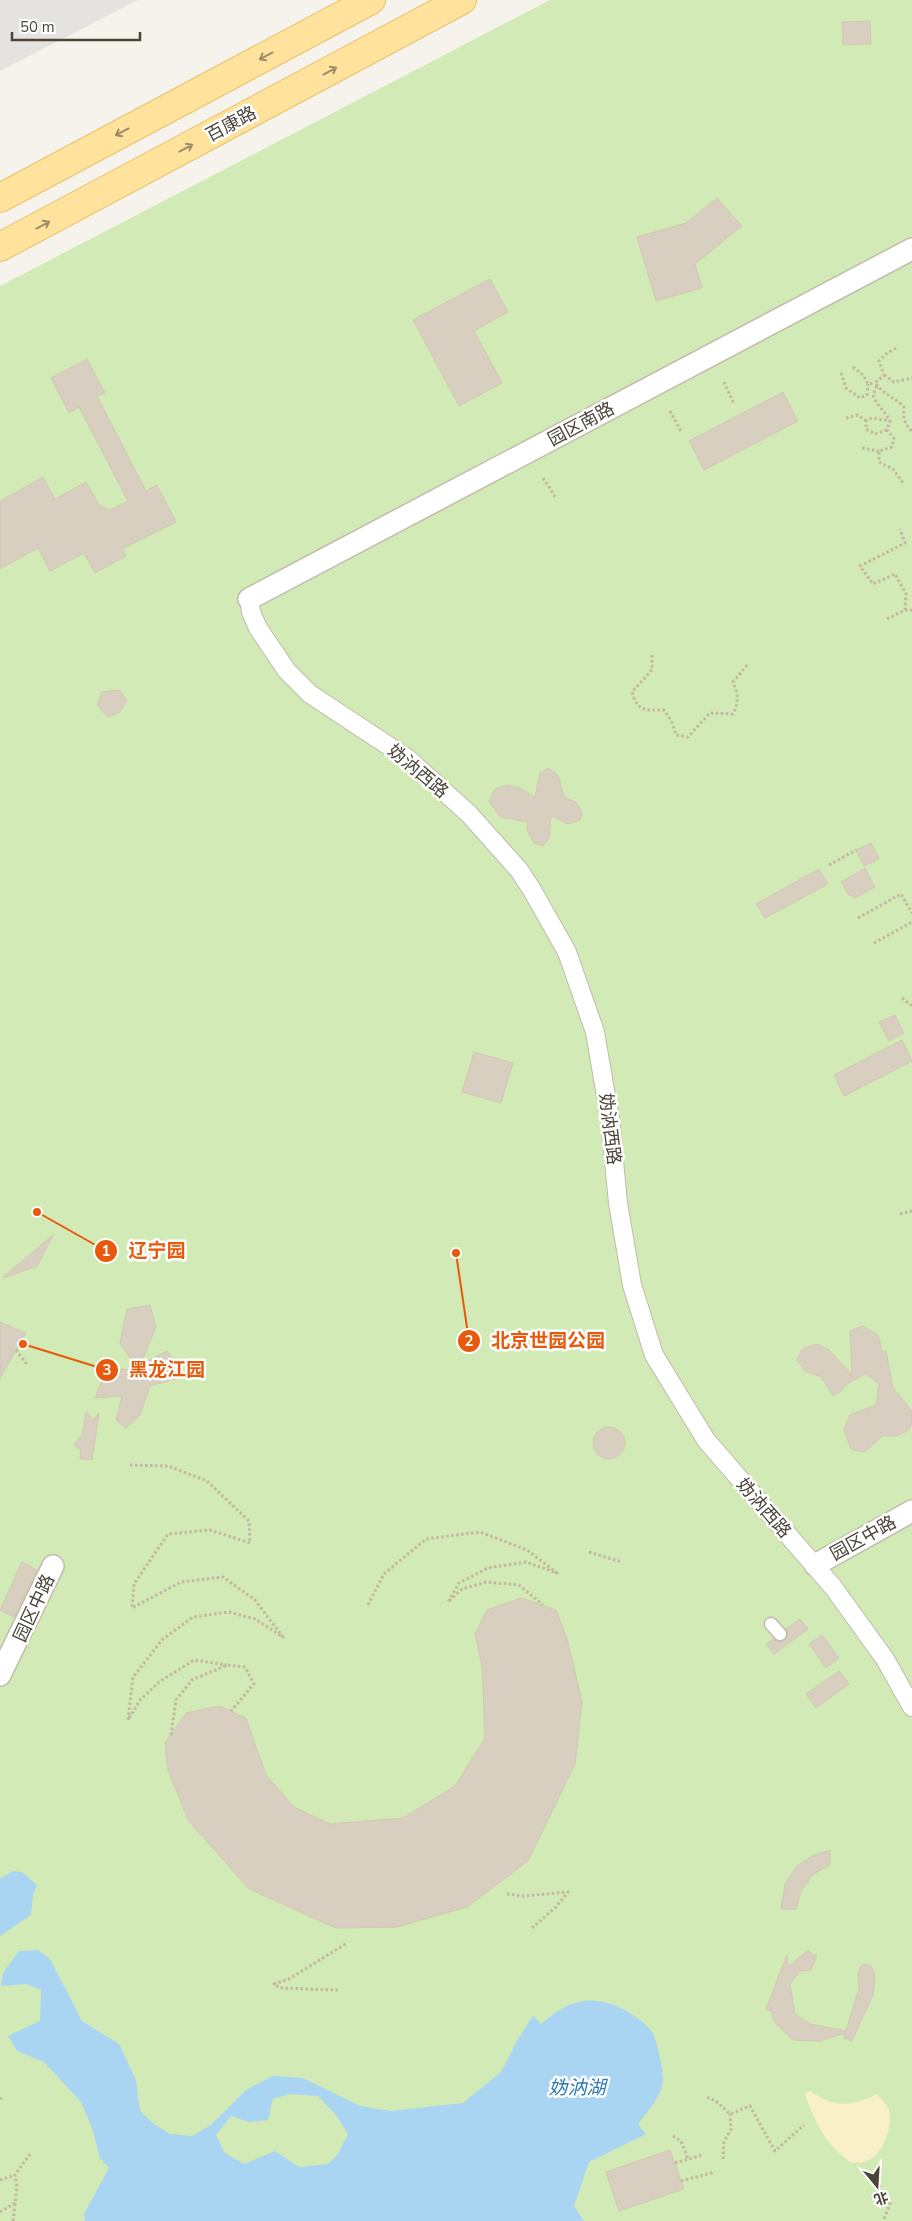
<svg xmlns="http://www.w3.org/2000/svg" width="912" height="2221" viewBox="0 0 912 2221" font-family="'Nunito Sans','Noto Sans SC',sans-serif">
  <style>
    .green { fill: #d2eab5 }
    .sand { fill: #f9efc9 }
    .parking { fill: #e5e3e0 }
    .water { fill: #a9d4f2; fill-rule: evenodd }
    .building { fill: #d8cfc1; stroke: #d3c7b4 }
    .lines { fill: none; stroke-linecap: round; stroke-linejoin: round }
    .pedestrian-casing { stroke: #c2bbae; stroke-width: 15 }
    .minor-casing { stroke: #c2bbae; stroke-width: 20 }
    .tertiary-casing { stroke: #c2bbae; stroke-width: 24 }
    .primary-casing { stroke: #e6c16a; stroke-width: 30 }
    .path { stroke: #c4b79f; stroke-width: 3; stroke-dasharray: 2.5 2.5; stroke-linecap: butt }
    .pedestrian { stroke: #fff; stroke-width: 12 }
    .minor { stroke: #fff; stroke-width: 18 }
    .tertiary { stroke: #fff; stroke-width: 21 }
    .primary { stroke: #ffe39c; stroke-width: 28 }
    .oneway { stroke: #9c8c66 }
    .labels { text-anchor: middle; stroke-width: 5; stroke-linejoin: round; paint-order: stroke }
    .street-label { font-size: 18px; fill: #4b4439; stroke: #fff }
    .water-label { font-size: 19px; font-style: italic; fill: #2e7ab2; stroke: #fff }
    .leader { fill: none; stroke: #e8590c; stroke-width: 2 }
    .callout-dot { fill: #e8590c; stroke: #fff; stroke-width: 2 }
    .mark-label { font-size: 15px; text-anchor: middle; font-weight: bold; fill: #fff }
    .callout-label { font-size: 19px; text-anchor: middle; font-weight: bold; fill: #e8590c; stroke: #fff; stroke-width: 5; stroke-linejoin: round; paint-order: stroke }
  </style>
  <rect width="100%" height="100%" fill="#f6f3ec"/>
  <path class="green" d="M550,0H912V2221H0V286Z"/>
  <path class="sand" d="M810,2091C835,2108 851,2107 877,2094C881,2099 887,2104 889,2110C893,2126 883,2155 867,2161C863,2163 856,2162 851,2163C825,2142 816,2126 805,2094Z"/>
  <path class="parking" d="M0,0H138L0,71Z"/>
  <path class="water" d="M13,1871L22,1872L37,1885L33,1895L31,1915L0,1936V1879Z
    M38,1950L50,1959L82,2021L119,2044L136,2080L140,2111L154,2124L170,2134L192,2136L212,2124L246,2090L273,2076L303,2078L360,2106L391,2111L463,2103L501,2072L518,2039L533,2016L541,2024C553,2014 567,2003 584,2001C607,1998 637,2013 652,2032C657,2040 664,2072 663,2081C661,2097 648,2111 638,2124L646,2134L589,2162L574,2206L584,2221H85L84,2214L109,2168L100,2158L92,2128L81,2102L44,2062L17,2051L8,2036L40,2021L41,1990L26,1984L1,1986L3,1973L19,1951ZM290,2094L318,2096L336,2115L348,2134L338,2154L328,2164L299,2167L275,2151L244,2164L225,2153L216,2135L231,2116L249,2122L268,2120L273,2099Z"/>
  <path class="building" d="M870,21L871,44L843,45L842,22Z
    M717,198L742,226L695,264L702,288L656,301L637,237L686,223Z
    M490,279L508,312L474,331L502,383L459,406L413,320Z
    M87,359L105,393L97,396L146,491L157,485L176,522L122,549L126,556L95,573L84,553L50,571L38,548L0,569V501L43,477L55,499L86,482L99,505L110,510L128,501L79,407L69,413L51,378Z
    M783,392L798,421L704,470L689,441Z
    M119,690L127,700L120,712L108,717L97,705L102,692Z
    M548,768L558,775L564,797L577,803L582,812L580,820L568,824L551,816L549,838L543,846L534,843L527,830L528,822L500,817L489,801L495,789L507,785L520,788L535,797L540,773Z
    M871,843L879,859L864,866L856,850Z
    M865,868L875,887L855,898L848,894L841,882Z
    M819,869L828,884L765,918L756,904Z
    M895,1015L904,1033L889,1041L879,1022Z
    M902,1040L912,1061L844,1096L834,1075Z
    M474,1052L513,1063L501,1103L462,1092Z
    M54,1234L37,1266L4,1278L3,1277Z
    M150,1305L156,1327L140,1365L167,1351L176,1364L168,1375L183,1377L150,1386L140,1415L126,1428L116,1420L122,1396L95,1398L100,1385L111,1368L139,1371L120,1343L127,1309Z
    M0,1322L26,1333L0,1378Z
    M863,1326L878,1335L882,1351H886L893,1388L912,1411V1423L909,1430L897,1436H882L865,1452L851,1449L844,1429L850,1415L876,1405L879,1384L866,1374L848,1383L840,1392L833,1396L821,1377L805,1371L797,1360L802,1349L817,1344L829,1350L852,1375L850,1331Z
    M86,1411L93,1420L99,1413L92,1460L80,1459L81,1450L74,1445L83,1433Z
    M593 1443a16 16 0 1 1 32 0a16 16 0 1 1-32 0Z
    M22,1562L37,1570L14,1617L0,1610Z
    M521,1598L556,1610L568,1642L582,1702L575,1764L528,1861L467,1907L397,1927L336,1928L249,1889L188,1820L168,1770L165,1743L186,1713L219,1706L246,1718L266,1775L294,1807L330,1824L403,1818L455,1786L485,1738L482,1666L475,1634L487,1610Z
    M800,1619L808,1629L774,1654L766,1644L773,1639L778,1642L785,1640L788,1636L786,1629Z
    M822,1635L839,1658L826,1668L809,1644Z
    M839,1671L849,1684L816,1708L806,1694Z
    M830,1850V1865L813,1874L801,1891L796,1909H781L785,1884L796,1867L812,1856Z
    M808,1950L812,1954L811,1955H817L811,1970L800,1971L790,1984L795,2014L810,2024L846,2031L859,1989L858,1974L860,1967L864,1964L871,1966L875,1975L873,1995L852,2041L844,2038L845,2033L820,2041L793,2040L774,2022L771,2009L770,2011L766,2009L787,1955L788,1967Z
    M670,2150L684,2189L619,2211L606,2172Z"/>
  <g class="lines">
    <defs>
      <path id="pedestrian" d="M771,1624L780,1634"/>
      <path id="minor" d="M249,599L251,612L258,628L287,671L310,694L407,758L469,814L519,870L532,890L567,952L595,1032L610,1119L618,1203L632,1285L654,1355L706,1440L833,1587L885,1659L912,1707"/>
      <path id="tertiary" d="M249,599L912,249
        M815,1565L912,1511
        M0,1675L53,1566"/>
      <path id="primary" d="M0,198L371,0
        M0,247L462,0"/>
    </defs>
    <use href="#pedestrian" class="pedestrian-casing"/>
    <use href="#minor" class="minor-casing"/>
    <use href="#tertiary" class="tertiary-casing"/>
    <use href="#primary" class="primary-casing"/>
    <path class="path" d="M896,348L886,354L879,361L884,375L875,383C883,394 894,397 904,407C903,417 904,424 912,431
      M853,367L863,375L868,384L875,383
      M841,373L846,388L860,398L867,395L868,384
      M884,375L894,382L912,378
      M724,382L734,404
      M877,386L873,395C876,405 885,411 890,421L887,430L894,438L892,447L879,451V462L893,469L903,483
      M670,411L682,433
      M846,418L858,415L866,421
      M887,430L875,434L866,429V421L872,418L890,421
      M862,448L879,451
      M543,478L556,498
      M905,610H912
      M887,619L905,610L906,594L895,574L873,584L860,566L905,543L900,529
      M652,655V670L632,692C638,712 644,710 664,710L671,720L676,735L688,737L710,713L733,714C739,702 738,694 733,682L748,664
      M829,865L856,850
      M858,918L901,894L912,913
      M874,943L912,922
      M902,998L912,1006
      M900,1214L912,1211
      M16,1350L28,1366
      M130,1465L168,1466L207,1481L249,1521L250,1543L210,1530L168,1534L134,1584L132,1608L181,1582L223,1577L255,1600L283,1637L255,1619L229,1612L193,1617L163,1639L133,1677L128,1720L140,1700L159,1682L194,1660L227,1665
      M589,1552L622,1562
      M368,1605L384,1574L426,1539L480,1532L527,1550L557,1573L526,1562L488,1568L459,1583L448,1602L462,1589L486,1582L519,1585L543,1605
      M171,1735L176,1700L192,1680L227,1665L245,1667L254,1684L231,1711
      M507,1894L524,1896L568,1892L556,1907L532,1928
      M338,1990L280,1988L274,1984L289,1979L347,1943
      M707,2097L716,2101L730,2114L750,2106L775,2151L804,2125
      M0,2099L2,2098
      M673,2136L681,2141L688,2159
      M723,2159L724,2142L731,2129L730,2114
      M675,2163L702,2155
      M861,2169L876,2179L890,2204L883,2221
      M0,2180L15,2175
      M681,2181L715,2172
      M0,2212L15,2203
      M13,2221L17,2187L15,2175L30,2154"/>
    <use href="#pedestrian" class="pedestrian"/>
    <use href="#minor" class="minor"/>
    <use href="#tertiary" class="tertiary"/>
    <use href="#primary" class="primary"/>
  </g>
  <defs><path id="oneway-shaft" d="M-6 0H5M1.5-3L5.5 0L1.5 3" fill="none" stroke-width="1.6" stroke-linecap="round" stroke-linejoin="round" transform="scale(1.25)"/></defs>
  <g class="oneway">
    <use href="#oneway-shaft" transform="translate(266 56) rotate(152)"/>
    <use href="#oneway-shaft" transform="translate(330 71) rotate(-28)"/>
    <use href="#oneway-shaft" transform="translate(122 132) rotate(152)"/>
    <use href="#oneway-shaft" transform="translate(186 148) rotate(-28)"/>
    <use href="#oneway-shaft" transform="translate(43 225) rotate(-28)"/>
  </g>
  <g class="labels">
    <g class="street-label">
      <text transform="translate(231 124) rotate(-28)" y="6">百康路</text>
      <text transform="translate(581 424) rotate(-28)" y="6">园区南路</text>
      <text transform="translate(418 771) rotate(40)" y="6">妫汭西路</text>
      <text transform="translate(610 1129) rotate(83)" y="6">妫汭西路</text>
      <text transform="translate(764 1508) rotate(49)" y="6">妫汭西路</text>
      <text transform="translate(863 1538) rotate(-29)" y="6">园区中路</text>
      <text transform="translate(34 1608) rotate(-65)" y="6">园区中路</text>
    </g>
    <g class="water-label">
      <text x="577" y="2094">妫汭湖</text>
    </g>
  </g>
  <path class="leader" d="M37 1212L106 1251M456 1253L469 1341M23 1344L107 1370"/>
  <g class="callout-dot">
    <circle cx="37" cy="1212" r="5"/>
    <circle cx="456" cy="1253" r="5"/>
    <circle cx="23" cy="1344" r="5"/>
    <circle cx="106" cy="1251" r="12"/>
    <circle cx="469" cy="1341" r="12"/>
    <circle cx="107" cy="1370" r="12"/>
  </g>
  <g class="mark-label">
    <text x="106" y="1256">1</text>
    <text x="469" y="1346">2</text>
    <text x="107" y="1375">3</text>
  </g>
  <g class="callout-label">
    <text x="157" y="1257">辽宁园</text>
    <text x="548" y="1347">北京世园公园</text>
    <text x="167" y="1376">黑龙江园</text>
  </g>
  <g transform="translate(877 2186) rotate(162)" stroke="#ffffff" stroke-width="4" paint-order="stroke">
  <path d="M0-4L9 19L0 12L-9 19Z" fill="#4b4439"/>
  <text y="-8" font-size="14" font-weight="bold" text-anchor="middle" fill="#4b4439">北</text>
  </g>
  <path d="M12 32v8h128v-8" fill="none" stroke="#4b4439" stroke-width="2.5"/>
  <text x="20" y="32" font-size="15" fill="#4b4439" stroke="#ffffff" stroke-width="4" paint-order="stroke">50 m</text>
</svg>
